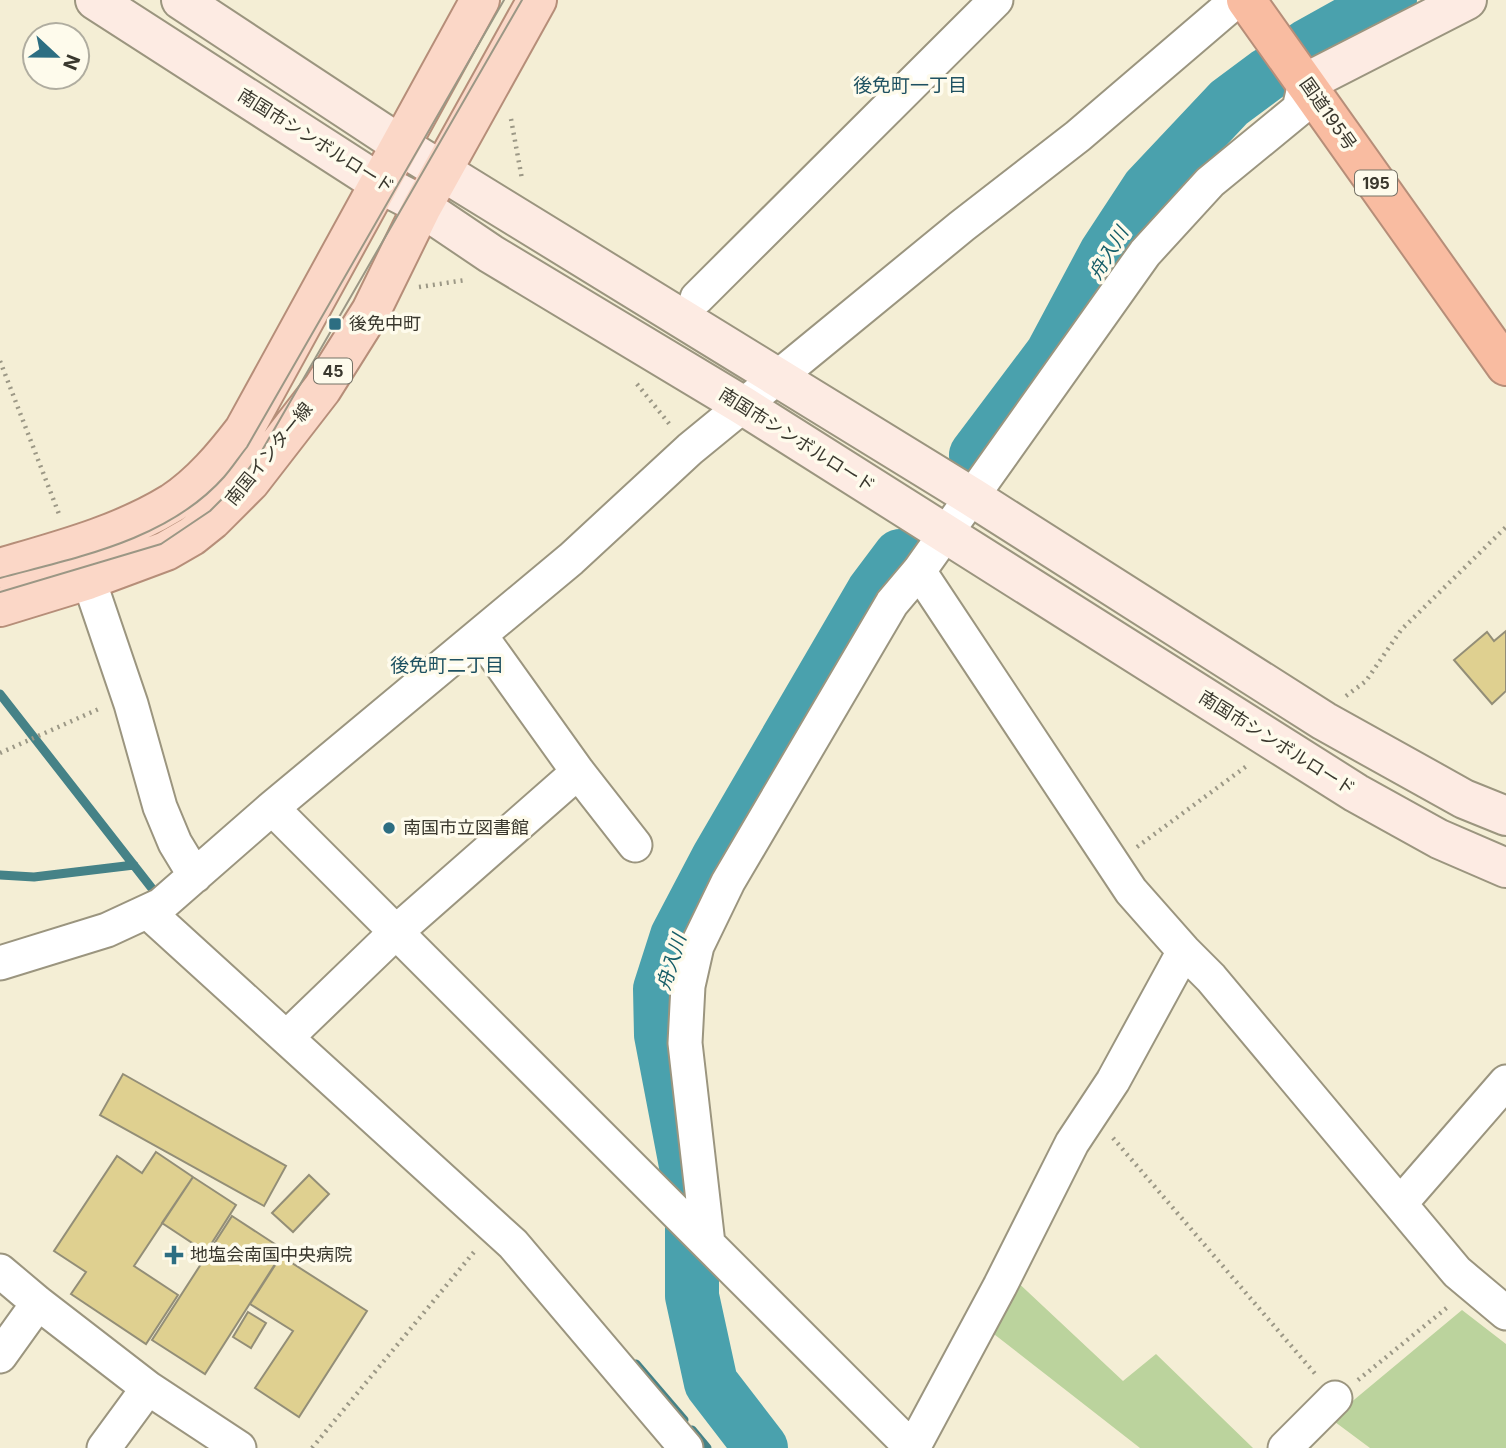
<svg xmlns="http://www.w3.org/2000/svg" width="1506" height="1448" viewBox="0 0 1506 1448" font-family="Inter,'Noto Sans JP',sans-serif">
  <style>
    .green { fill: #bbd39d }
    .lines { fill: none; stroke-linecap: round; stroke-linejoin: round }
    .stream { stroke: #458287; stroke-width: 9 }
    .river { stroke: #4aa1ad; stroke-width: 54 }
    .building { fill: #dfd090; stroke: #938e77; stroke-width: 2 }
    .street-casing { stroke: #9b957f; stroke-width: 37 }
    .secondary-casing { stroke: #9b957f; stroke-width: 42 }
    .primary-casing { stroke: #b68e79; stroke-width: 42 }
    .highway-casing { stroke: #b68e79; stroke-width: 42 }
    .path { stroke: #9c9886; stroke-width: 4.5; stroke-dasharray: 2 5; stroke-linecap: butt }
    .street { stroke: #fff; stroke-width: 33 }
    .secondary { stroke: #fdebe3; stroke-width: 38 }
    .primary { stroke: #fbd7c7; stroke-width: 38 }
    .highway { stroke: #f9bca1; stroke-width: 38 }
    .tram { stroke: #9b9785; stroke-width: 2 }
    .poi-dot { fill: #2d6e82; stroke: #fefbec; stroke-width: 2.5 }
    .labels { text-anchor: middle; stroke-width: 7; stroke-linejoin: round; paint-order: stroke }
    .shield { fill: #fefbec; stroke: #757267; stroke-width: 2 }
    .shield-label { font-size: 16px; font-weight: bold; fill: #3a382e }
    .street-label { font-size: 18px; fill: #3a382e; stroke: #fefbec }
    .poi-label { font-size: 18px; fill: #3a382e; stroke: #fefbec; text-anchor: start }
    .neighbourhood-label { font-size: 19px; fill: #1e5161; stroke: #fefbec }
    .water-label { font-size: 19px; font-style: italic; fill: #155d67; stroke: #fefbec }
  </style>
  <rect width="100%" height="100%" fill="#f4eed5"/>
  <path class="green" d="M1014,1279L1123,1381L1156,1354L1253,1448H1140L990,1331Z
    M1462,1310L1506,1344V1448H1370L1331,1419Z"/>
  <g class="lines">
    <path class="stream" d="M0,694L154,891
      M0,875L34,877L134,865
      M636,1364L684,1420
      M692,1430L707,1448"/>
    <path class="river" d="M1307,46L1390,0
      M976,455L1052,354L1106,253L1148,189L1229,103L1268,74
      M761,1448L711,1383L692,1296V1197L661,1035L660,989L677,936L718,858L873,592L900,556"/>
  </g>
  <path class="building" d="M1506,631V691L1492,704L1454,660L1487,632L1494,641Z
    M123,1074L286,1166L264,1206L100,1115Z
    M156,1152L193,1177L134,1266L178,1295L146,1344L71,1294L86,1272L54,1251L117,1156L142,1173Z
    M309,1175L329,1194L293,1232L272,1213Z
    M193,1177L236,1205L206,1252L162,1223Z
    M232,1216L284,1250L205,1374L152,1340Z
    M281,1256L367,1311L299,1417L255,1388L293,1331L250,1304Z
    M248,1312L266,1323L251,1348L233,1337Z"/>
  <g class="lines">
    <defs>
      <path id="street" d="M697,298L996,0
        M80,554L131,704L160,807L175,843L195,876
        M919,571L1131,891L1184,951L1211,978L1457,1272L1506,1313
        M480,635L578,772L635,845
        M272,808L912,1448
        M148,912L513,1244L686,1448
        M0,963L107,930L161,905L272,808L571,559L690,449L962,226L1078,136L1237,0
        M287,1037L396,932L578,772
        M1400,1204L1506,1082
        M708,1244L685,1043L688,986L697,946L728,882L892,603L919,571L1145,253L1210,182L1299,109L1305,83
        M0,1271L38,1303L148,1388L239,1448
        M0,1356L38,1303
        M104,1448L148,1388
        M913,1448L1000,1286L1072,1143L1113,1081L1184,951
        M1285,1448L1335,1398"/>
      <path id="secondary" d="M95,0L379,183L408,198L491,254L742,405L1356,793L1439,839L1506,868
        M181,0L416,155L972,497L1324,721L1464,799L1506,816
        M1305,83L1467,0"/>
      <path id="primary" d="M0,568C58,551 120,535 172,503C201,484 224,456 244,430L480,0
        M0,607L88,580L166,551L192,536L212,520L250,482L322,389L371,311L422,207L537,0"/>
      <path id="highway" d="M1246,0L1506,366"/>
    </defs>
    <use href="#street" class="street-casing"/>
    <use href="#secondary" class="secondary-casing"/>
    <use href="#primary" class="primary-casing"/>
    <use href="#highway" class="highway-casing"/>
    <path class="path" d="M511,119L522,179
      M419,287L466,280
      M0,361L59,514
      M637,384L671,426
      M1346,696L1366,681L1401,630L1506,527
      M0,753L101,708
      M1137,847L1248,765
      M1113,1138L1317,1376
      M1358,1380L1449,1306
      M312,1448L474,1252"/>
    <use href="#street" class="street"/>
    <use href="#secondary" class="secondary"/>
    <use href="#primary" class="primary"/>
    <use href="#highway" class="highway"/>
    <path class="tram" d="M0,578C78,557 168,540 224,477C232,468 239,457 247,447L504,0
      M0,592L161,544L210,511L237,484L260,454L522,0"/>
  </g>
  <g class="poi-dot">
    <rect x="328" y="317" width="14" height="14" rx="3.5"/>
    <circle cx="389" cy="828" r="7"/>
    <path d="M170.5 1244.5h7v7h7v7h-7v7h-7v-7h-7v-7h7z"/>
  </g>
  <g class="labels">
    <g class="shield">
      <rect x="1355" y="170.5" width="42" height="25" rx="5"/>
      <rect x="314" y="358.5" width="38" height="25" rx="5"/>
    </g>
    <g class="shield-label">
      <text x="1376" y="189">195</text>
      <text x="333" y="377">45</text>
    </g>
    <g class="street-label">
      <text transform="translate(1328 114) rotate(55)" y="6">国道195号</text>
      <text transform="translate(316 141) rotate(32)" y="6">南国市シンボルロード</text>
      <text transform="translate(797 440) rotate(32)" y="6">南国市シンボルロード</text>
      <text transform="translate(269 454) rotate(-51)" y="6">南国インター線</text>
      <text transform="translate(1277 743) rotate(32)" y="6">南国市シンボルロード</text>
    </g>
    <g class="poi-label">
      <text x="349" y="330">後免中町</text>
      <text x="403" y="834">南国市立図書館</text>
      <text x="190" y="1261">地塩会南国中央病院</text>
    </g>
    <g class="neighbourhood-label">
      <text x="910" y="92">後免町一丁目</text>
      <text x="447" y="672">後免町二丁目</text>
    </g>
    <g class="water-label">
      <text transform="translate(1108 253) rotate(-59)" y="7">舟入川</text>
      <text transform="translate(671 962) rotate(-73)" y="7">舟入川</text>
    </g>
  </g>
  <g transform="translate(56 56) rotate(112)"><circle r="33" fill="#fefbec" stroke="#b0ada0" stroke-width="2"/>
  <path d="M0-5L12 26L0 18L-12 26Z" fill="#2d6e82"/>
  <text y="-10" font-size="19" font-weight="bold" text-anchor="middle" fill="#3a382e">N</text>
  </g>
</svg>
